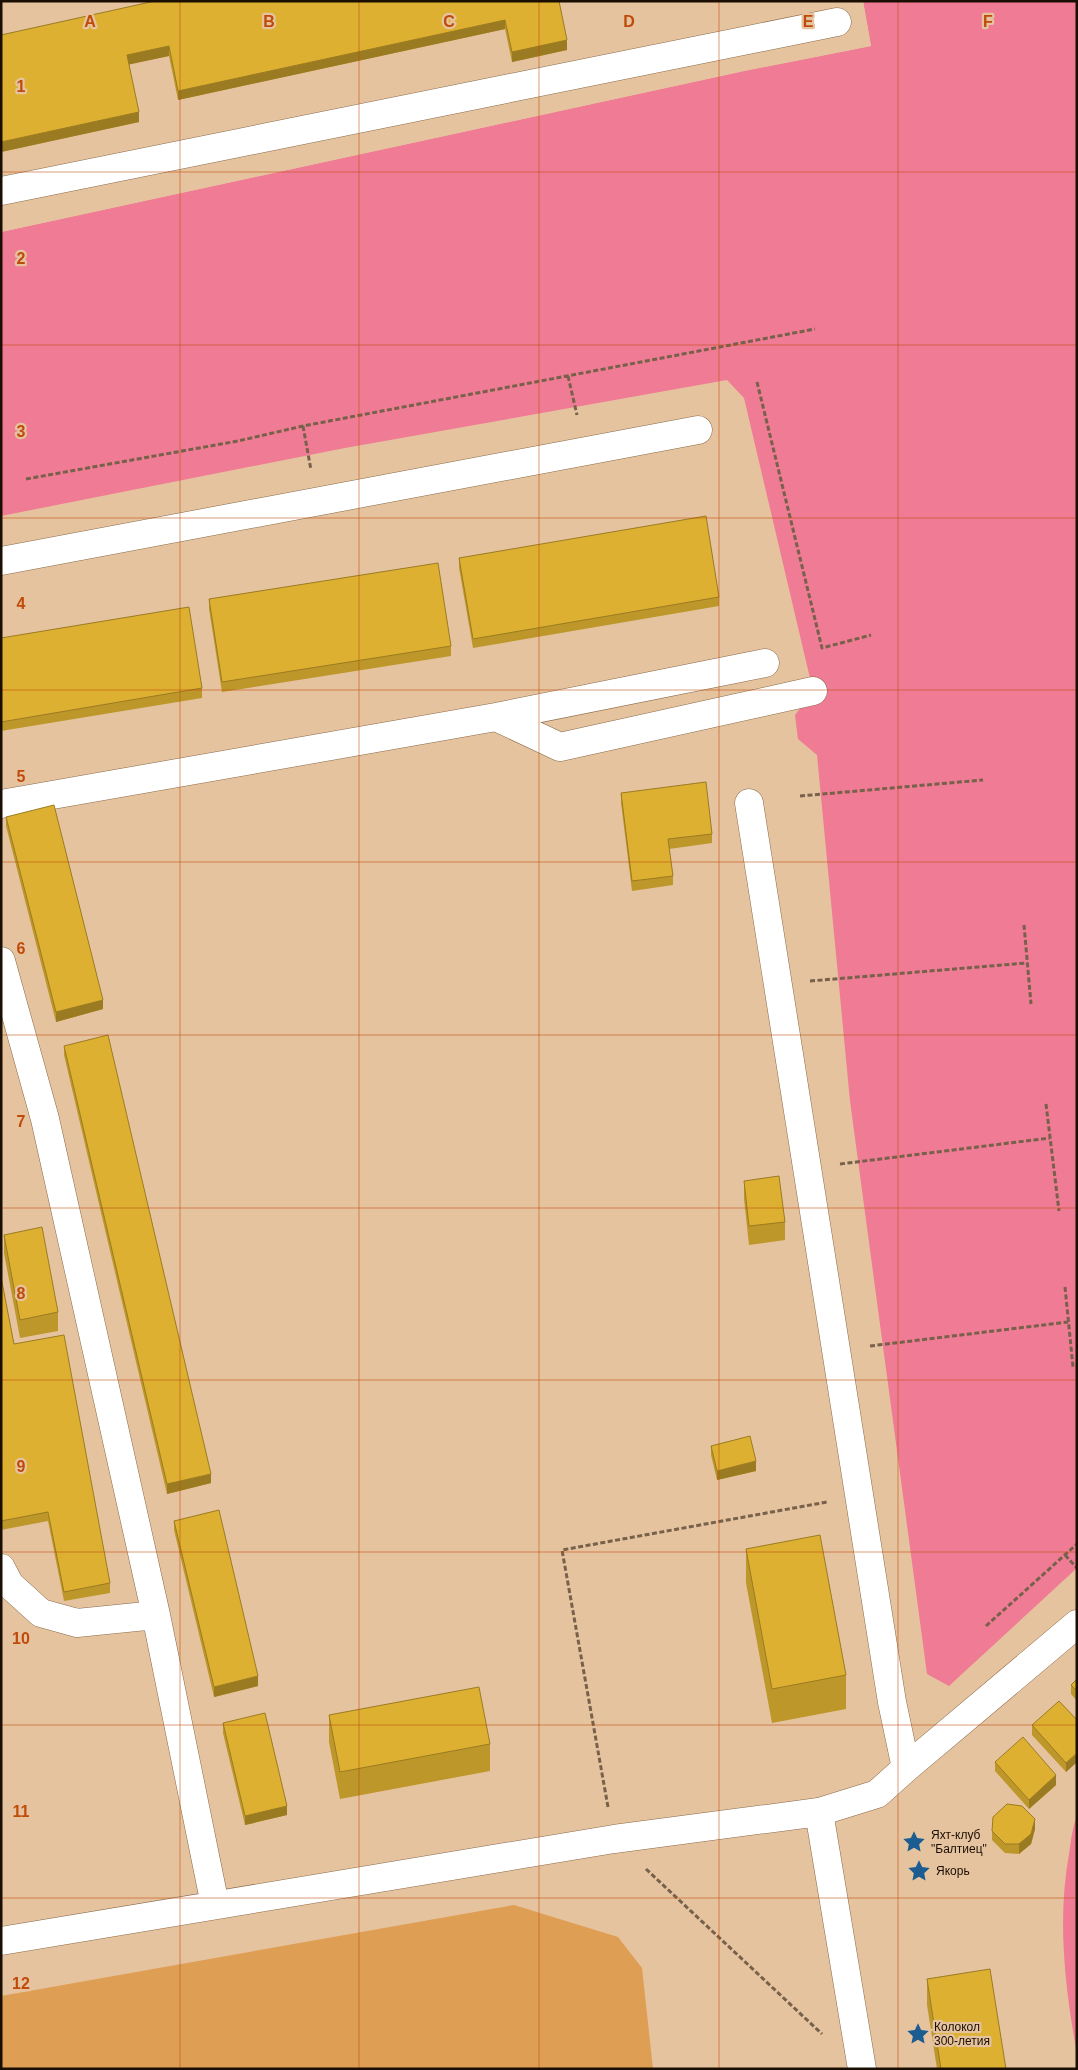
<svg xmlns="http://www.w3.org/2000/svg" width="1078" height="2070" viewBox="0 0 1078 2070" font-family="Helvetica,sans-serif">
  <style>
    .green { fill: #de9e54 }
    .water { fill: #f07b94 }
    .pier { fill: #e6c39f }
    .lines { fill: none; stroke-linecap: round; stroke-linejoin: round }
    .minor-casing { stroke: #896a48; stroke-width: 29 }
    .path { stroke: #77614a; stroke-width: 3; stroke-dasharray: 5 2.5; stroke-linecap: butt }
    .minor { stroke: #fff; stroke-width: 28 }
    .wall { fill: #be972a }
    .shaded-wall { fill: #9b7b22 }
    .building { fill: #ddb031; stroke: #9b7b22 }
    .grid { fill: none; stroke: #bf4a0a; stroke-width: 1; stroke-opacity: 0.55 }
    .labels { text-anchor: middle; stroke-width: 4.5; stroke-linejoin: round; paint-order: stroke }
    .poi-label { font-size: 12px; fill: #1a0e03; stroke: #e6c39f; text-anchor: start }
    .grid-label { font-size: 16px; text-anchor: middle; font-weight: bold; fill: #bf4a0a; stroke: #e6c39f; stroke-width: 4.5; stroke-linejoin: round; paint-order: stroke }
  </style>
  <rect width="100%" height="100%" fill="#e6c39f"/>
  <path class="green" d="M514,1905L618,1937L642,1968L653,2069H1V1996Z"/>
  <path class="water" d="M863,1H1077V1568L949,1686L927,1674L850,1101L817,755L798,739L795,715L813,691L744,398L727,380L345,448L1,516V232L744,71L871,46Z
    M1077,1816V2054C1065,1988 1057,1921 1069,1854C1071,1842 1072,1828 1077,1816Z"/>
  <path class="pier" d="M860,1H863L871,46L744,71L1,232V230L140,199L743,69L868,44Z"/>
  <g class="lines">
    <defs>
      <path id="minor" d="M1,191L837,22
        M1,561L698,430
        M496,717L560,747L813,691
        M1,804L496,717L765,663
        M1,961L45,1119L156,1615L215,1905
        M1,1568L10,1585L41,1613L77,1623L156,1615
        M906,1768L1077,1624
        M819,1812L862,2069
        M1,1941L614,1839L819,1812L877,1794L906,1768L892,1702L749,803"/>
    </defs>
    <use href="#minor" class="minor-casing"/>
    <path class="path" d="M568,376L577,415
      M757,382L822,648L871,635
      M303,426L311,470
      M26,479L238,441L303,426L815,329
      M800,796L983,780
      M1024,925L1031,1004
      M810,981L1026,963
      M1046,1104L1059,1211
      M840,1164L1050,1138
      M1065,1287L1073,1367
      M870,1346L1068,1322
      M1065,1555L1077,1568
      M986,1626L1077,1544
      M608,1807L562,1550L827,1502
      M646,1869L822,2034"/>
    <use href="#minor" class="minor"/>
  </g>
  <path class="wall" d="M559,1L567,50L512,62L505,29L178,100L169,56L129,64L139,122L1,152V35Z
    M459,558L719,597V606L473,648L459,568Z
    M209,599L451,646V656L222,692L209,609Z
    M1,638L202,688V698L1,731Z
    M621,793L712,834V843L669,849L673,876V885L632,891L621,803Z
    M6,817L103,1009L56,1022L6,826Z
    M64,1046L211,1483L167,1494L64,1055Z
    M744,1181L785,1222V1240L749,1245L744,1199Z
    M4,1235L58,1312V1331L20,1338L4,1253Z
    M1,1277L14,1344L110,1583V1593L64,1601L48,1521L1,1530Z
    M711,1446L756,1471L717,1480L711,1455Z
    M174,1521L258,1686L214,1697L174,1530Z
    M746,1549L846,1675V1709L772,1723L746,1583Z
    M1077,1679V1701L1071,1694V1685Z
    M329,1715L490,1744V1771L340,1799L329,1742Z
    M1077,1720V1762L1066,1772L1032,1735V1725Z
    M223,1723L287,1815L245,1825L223,1733Z
    M995,1762L1056,1785L1029,1809L995,1771Z
    M1035,1829L1031,1844L1019,1854L1005,1853L992,1840V1831Z
    M927,1979L1006,2069H937L927,2005Z"/>
  <path class="shaded-wall" d="M505,20V29L178,100V91Z
    M567,40V50L512,62V52Z
    M169,46V56L127,65V55Z
    M139,112V122L1,152V142Z
    M103,1000V1009L56,1022V1012Z
    M756,1461V1471L717,1480V1471Z
    M211,1474V1483L167,1494V1484Z
    M258,1676V1686L214,1697V1687Z
    M1077,1753V1762L1066,1772V1763Z
    M1056,1775V1785L1029,1809V1800Z
    M287,1806V1815L245,1825V1816Z
    M1035,1819V1829L1031,1844L1019,1854V1844Z"/>
  <path class="building" d="M155,1H559L567,40L512,52L505,20L178,91L169,46L127,55L139,112L1,142V35Z
    M706,516L719,597L473,639L459,558Z
    M438,563L451,646L222,682L209,599Z
    M189,607L202,688L1,722V638Z
    M706,782L712,834L668,839L673,876L632,881L621,793Z
    M54,805L103,1000L56,1012L6,817Z
    M108,1035L211,1474L167,1484L64,1046Z
    M779,1176L785,1222L749,1226L744,1181Z
    M42,1227L58,1312L20,1320L4,1235Z
    M1,1277L14,1344L64,1335L110,1583L64,1592L48,1512L1,1521Z
    M750,1436L756,1461L717,1471L711,1446Z
    M219,1510L258,1676L214,1687L174,1521Z
    M820,1535L846,1675L772,1689L746,1549Z
    M1077,1679V1691L1071,1685Z
    M479,1687L490,1744L340,1772L329,1715Z
    M1059,1701L1077,1720V1753L1066,1763L1032,1725Z
    M265,1713L287,1806L245,1816L223,1723Z
    M1023,1737L1056,1775L1029,1800L995,1762Z
    M1007,1804L1022,1806L1035,1819L1031,1834L1019,1844H1005L992,1831L993,1817Z
    M990,1969L1006,2069H941L927,1979Z"/>
  <path class="grid" d="M180,1V2069M359,1V2069M539,1V2069M719,1V2069M898,1V2069M1,172H1077M1,345H1077M1,518H1077M1,690H1077M1,862H1077M1,1035H1077M1,1208H1077M1,1380H1077M1,1552H1077M1,1725H1077M1,1898H1077"/>
  <defs>
    <symbol id="sight-bare" viewBox="-9 -9 18 18"><path d="M0-6L1.8-2.2L6-1.7L2.9 1.2L3.7 5.4L0 3.3L-3.7 5.4L-2.9 1.2L-6-1.7L-1.8-2.2Z" fill="#1b5c91" stroke="#e6c39f" stroke-width="2.5" paint-order="stroke"/></symbol>
  </defs>
  <g fill-rule="evenodd">
    <use href="#sight-bare" x="898" y="1826" width="32" height="32"/>
    <use href="#sight-bare" x="903" y="1855" width="32" height="32"/>
    <use href="#sight-bare" x="902" y="2018" width="32" height="32"/>
  </g>
  <g class="labels">
    <g class="poi-label">
      <text x="931" y="1839">Яхт-клуб<tspan x="931" dy="14">"Балтиец"</tspan></text>
      <text x="936" y="1875">Якорь</text>
      <text x="934" y="2031">Колокол<tspan x="934" dy="14">300-летия</tspan></text>
    </g>
  </g>
  <g class="grid-label">
    <text x="90" y="27">A</text>
    <text x="269" y="27">B</text>
    <text x="449" y="27">C</text>
    <text x="629" y="27">D</text>
    <text x="808" y="27">E</text>
    <text x="988" y="27">F</text>
    <text x="21" y="92">1</text>
    <text x="21" y="264">2</text>
    <text x="21" y="437">3</text>
    <text x="21" y="609">4</text>
    <text x="21" y="782">5</text>
    <text x="21" y="954">6</text>
    <text x="21" y="1127">7</text>
    <text x="21" y="1299">8</text>
    <text x="21" y="1472">9</text>
    <text x="21" y="1644">10</text>
    <text x="21" y="1817">11</text>
    <text x="21" y="1989">12</text>
  </g>
  <rect width="1078" height="2070" fill="none" stroke="#1a0e03" stroke-width="5"/>
</svg>
